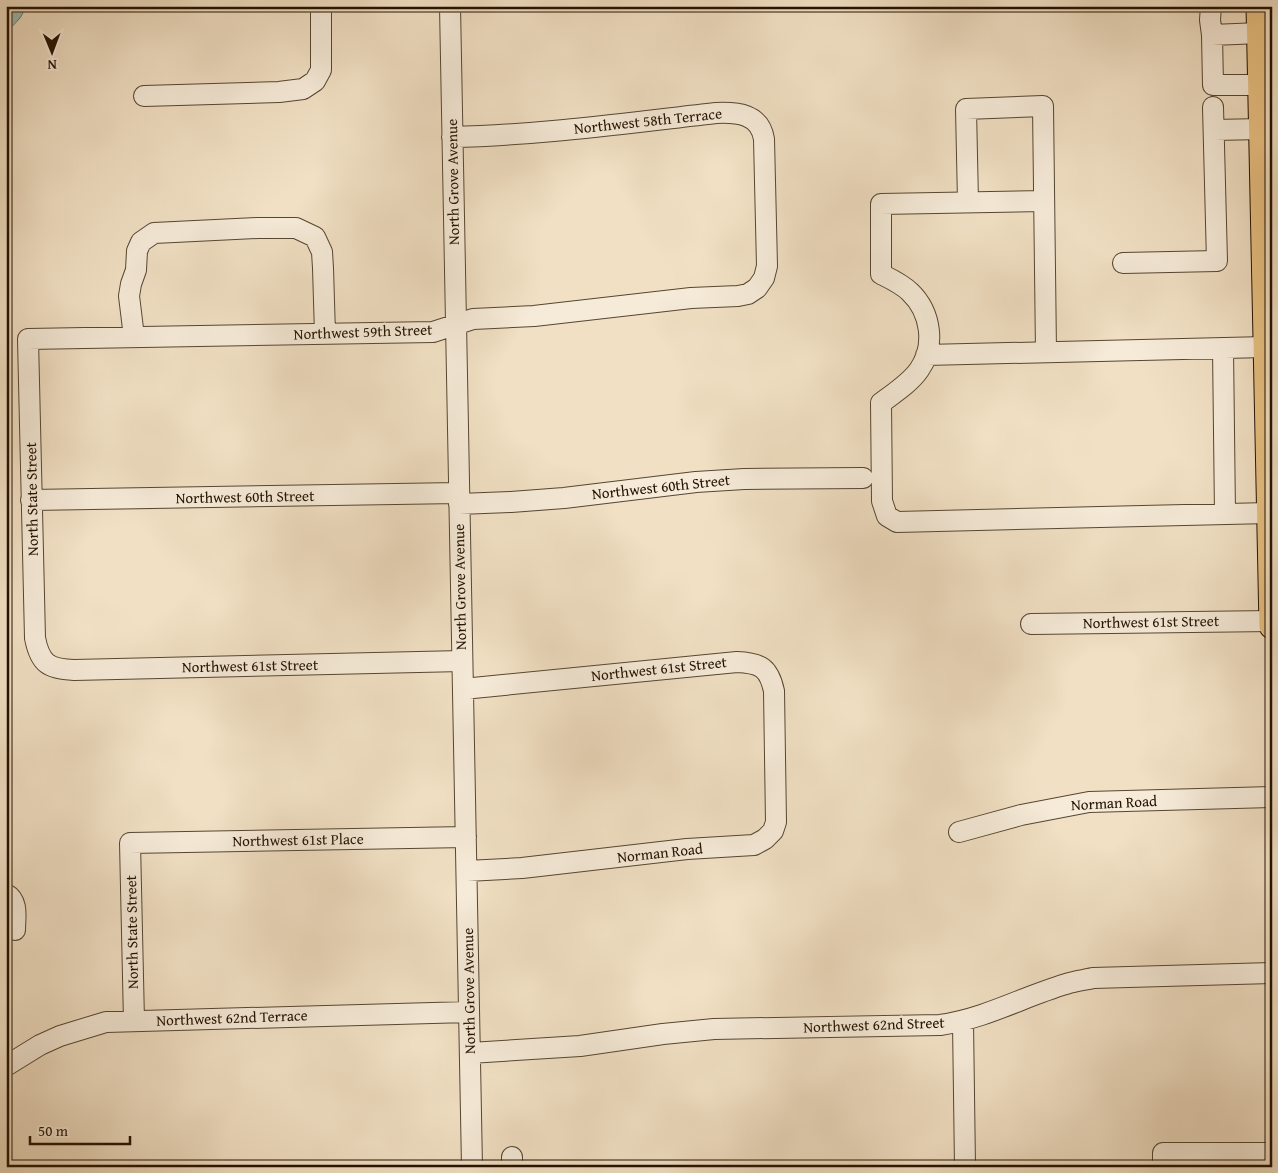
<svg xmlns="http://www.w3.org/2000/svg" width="1278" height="1173" viewBox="0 0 1278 1173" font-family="'Gentium Book Plus',serif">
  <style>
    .water { fill: #9bbdb7; stroke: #6b796e }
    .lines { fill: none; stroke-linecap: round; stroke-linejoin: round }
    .minor-casing { stroke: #564631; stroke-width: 22 }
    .major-casing { stroke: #231200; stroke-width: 27 }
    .minor { stroke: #f6ebd9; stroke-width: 20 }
    .major { stroke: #e8c082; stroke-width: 25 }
    .labels { text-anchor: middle; stroke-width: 4.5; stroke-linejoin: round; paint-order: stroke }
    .street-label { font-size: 15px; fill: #231200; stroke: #f6ebd9 }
  </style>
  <rect width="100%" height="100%" fill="#f1e0c4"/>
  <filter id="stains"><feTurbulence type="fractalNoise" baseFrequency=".004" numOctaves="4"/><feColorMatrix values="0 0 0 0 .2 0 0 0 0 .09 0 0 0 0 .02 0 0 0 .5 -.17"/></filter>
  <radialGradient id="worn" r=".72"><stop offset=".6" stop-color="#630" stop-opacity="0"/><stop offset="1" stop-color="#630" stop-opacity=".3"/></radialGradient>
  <path class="water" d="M6,6H27L20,18L6,33Z"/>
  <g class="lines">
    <defs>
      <path id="minor" d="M450,6L472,1167
        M1211,6L1210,20L1212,35
        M1260,33L1212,35L1213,85H1260
        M144,96L279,92L303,89L315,81L321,70V6
        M1214,130L1262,129
        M452,137C541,135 628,123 716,113C738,112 760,114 764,139L767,266L764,278L757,288L748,294L738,296L691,298L534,316L473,319L433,332L28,339L35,638C40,664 49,669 74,670L462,661
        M1044,201L881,204V274C891,279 902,284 910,292C931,312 936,346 919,370C910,383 894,393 881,403L882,501L887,516L897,522L1269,513
        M968,202L966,109L1043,106L1046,352
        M1123,263L1217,261L1213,107
        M134,337L129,296L131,284L136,270L137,251L141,242L154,233L258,228H296L315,237L322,252L323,268L325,334
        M1223,348L1225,514
        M926,355L1266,347
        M31,500L458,493
        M459,504L511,502L564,498L696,482L744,479L863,478
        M1031,624L1272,621
        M463,689L737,662C761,663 769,668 774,691L776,822L773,831L765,839L754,845L687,849L522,868L467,871
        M959,832L1021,815L1089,802L1272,797
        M6,894C19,901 15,918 15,930
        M134,1021L130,843L466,837
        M963,1022L965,1167
        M470,1053L580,1046L663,1034L714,1029L940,1025C987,1018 1022,997 1066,984C1075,981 1085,980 1093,978L1272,973
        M6,1066L40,1045L60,1036L106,1022L468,1012
        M512,1157V1167
        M1163,1167V1153H1272"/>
      <path id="major" d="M1259,6L1272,626"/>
    </defs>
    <use href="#minor" class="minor-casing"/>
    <use href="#major" class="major-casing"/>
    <use href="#minor" class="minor"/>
    <use href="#major" class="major"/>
  </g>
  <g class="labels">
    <g class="street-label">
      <text transform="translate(648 121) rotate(-6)" y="5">Northwest 58th Terrace</text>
      <text transform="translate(453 182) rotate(-91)" y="5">North Grove Avenue</text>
      <text transform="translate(363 332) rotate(-2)" y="5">Northwest 59th Street</text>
      <text transform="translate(661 487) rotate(-6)" y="5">Northwest 60th Street</text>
      <text transform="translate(245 497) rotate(-1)" y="5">Northwest 60th Street</text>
      <text transform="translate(32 499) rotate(-91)" y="5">North State Street</text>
      <text transform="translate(460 587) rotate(-91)" y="5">North Grove Avenue</text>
      <text transform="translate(1151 622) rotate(-1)" y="5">Northwest 61st Street</text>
      <text transform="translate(250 666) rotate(-1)" y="5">Northwest 61st Street</text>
      <text transform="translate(659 669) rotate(-6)" y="5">Northwest 61st Street</text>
      <text transform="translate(1114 803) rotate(-3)" y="5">Norman Road</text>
      <text transform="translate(298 840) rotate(-1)" y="5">Northwest 61st Place</text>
      <text transform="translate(660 853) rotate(-6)" y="5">Norman Road</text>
      <text transform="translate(132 932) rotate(-91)" y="5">North State Street</text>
      <text transform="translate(469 991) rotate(-91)" y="5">North Grove Avenue</text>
      <text transform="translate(232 1018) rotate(-2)" y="5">Northwest 62nd Terrace</text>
      <text transform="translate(874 1025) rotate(-2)" y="5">Northwest 62nd Street</text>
    </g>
  </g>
  <rect width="1278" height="1173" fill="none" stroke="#f1e0c4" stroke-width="25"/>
  <rect x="8" y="8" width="1263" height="1158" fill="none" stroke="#231200" stroke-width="2.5"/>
  <rect x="12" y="12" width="1253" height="1148" fill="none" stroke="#231200"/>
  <g transform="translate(52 52) rotate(179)" stroke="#f6ebd9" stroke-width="4" paint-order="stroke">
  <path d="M0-4L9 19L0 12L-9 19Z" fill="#231200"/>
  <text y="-8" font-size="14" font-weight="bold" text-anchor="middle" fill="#231200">N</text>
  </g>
  <path d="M30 1136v8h100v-8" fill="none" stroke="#231200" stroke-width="2.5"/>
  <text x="38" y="1136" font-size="15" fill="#231200" stroke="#f6ebd9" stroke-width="4" paint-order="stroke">50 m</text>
  <rect width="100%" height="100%" filter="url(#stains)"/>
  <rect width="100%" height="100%" fill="url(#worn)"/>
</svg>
